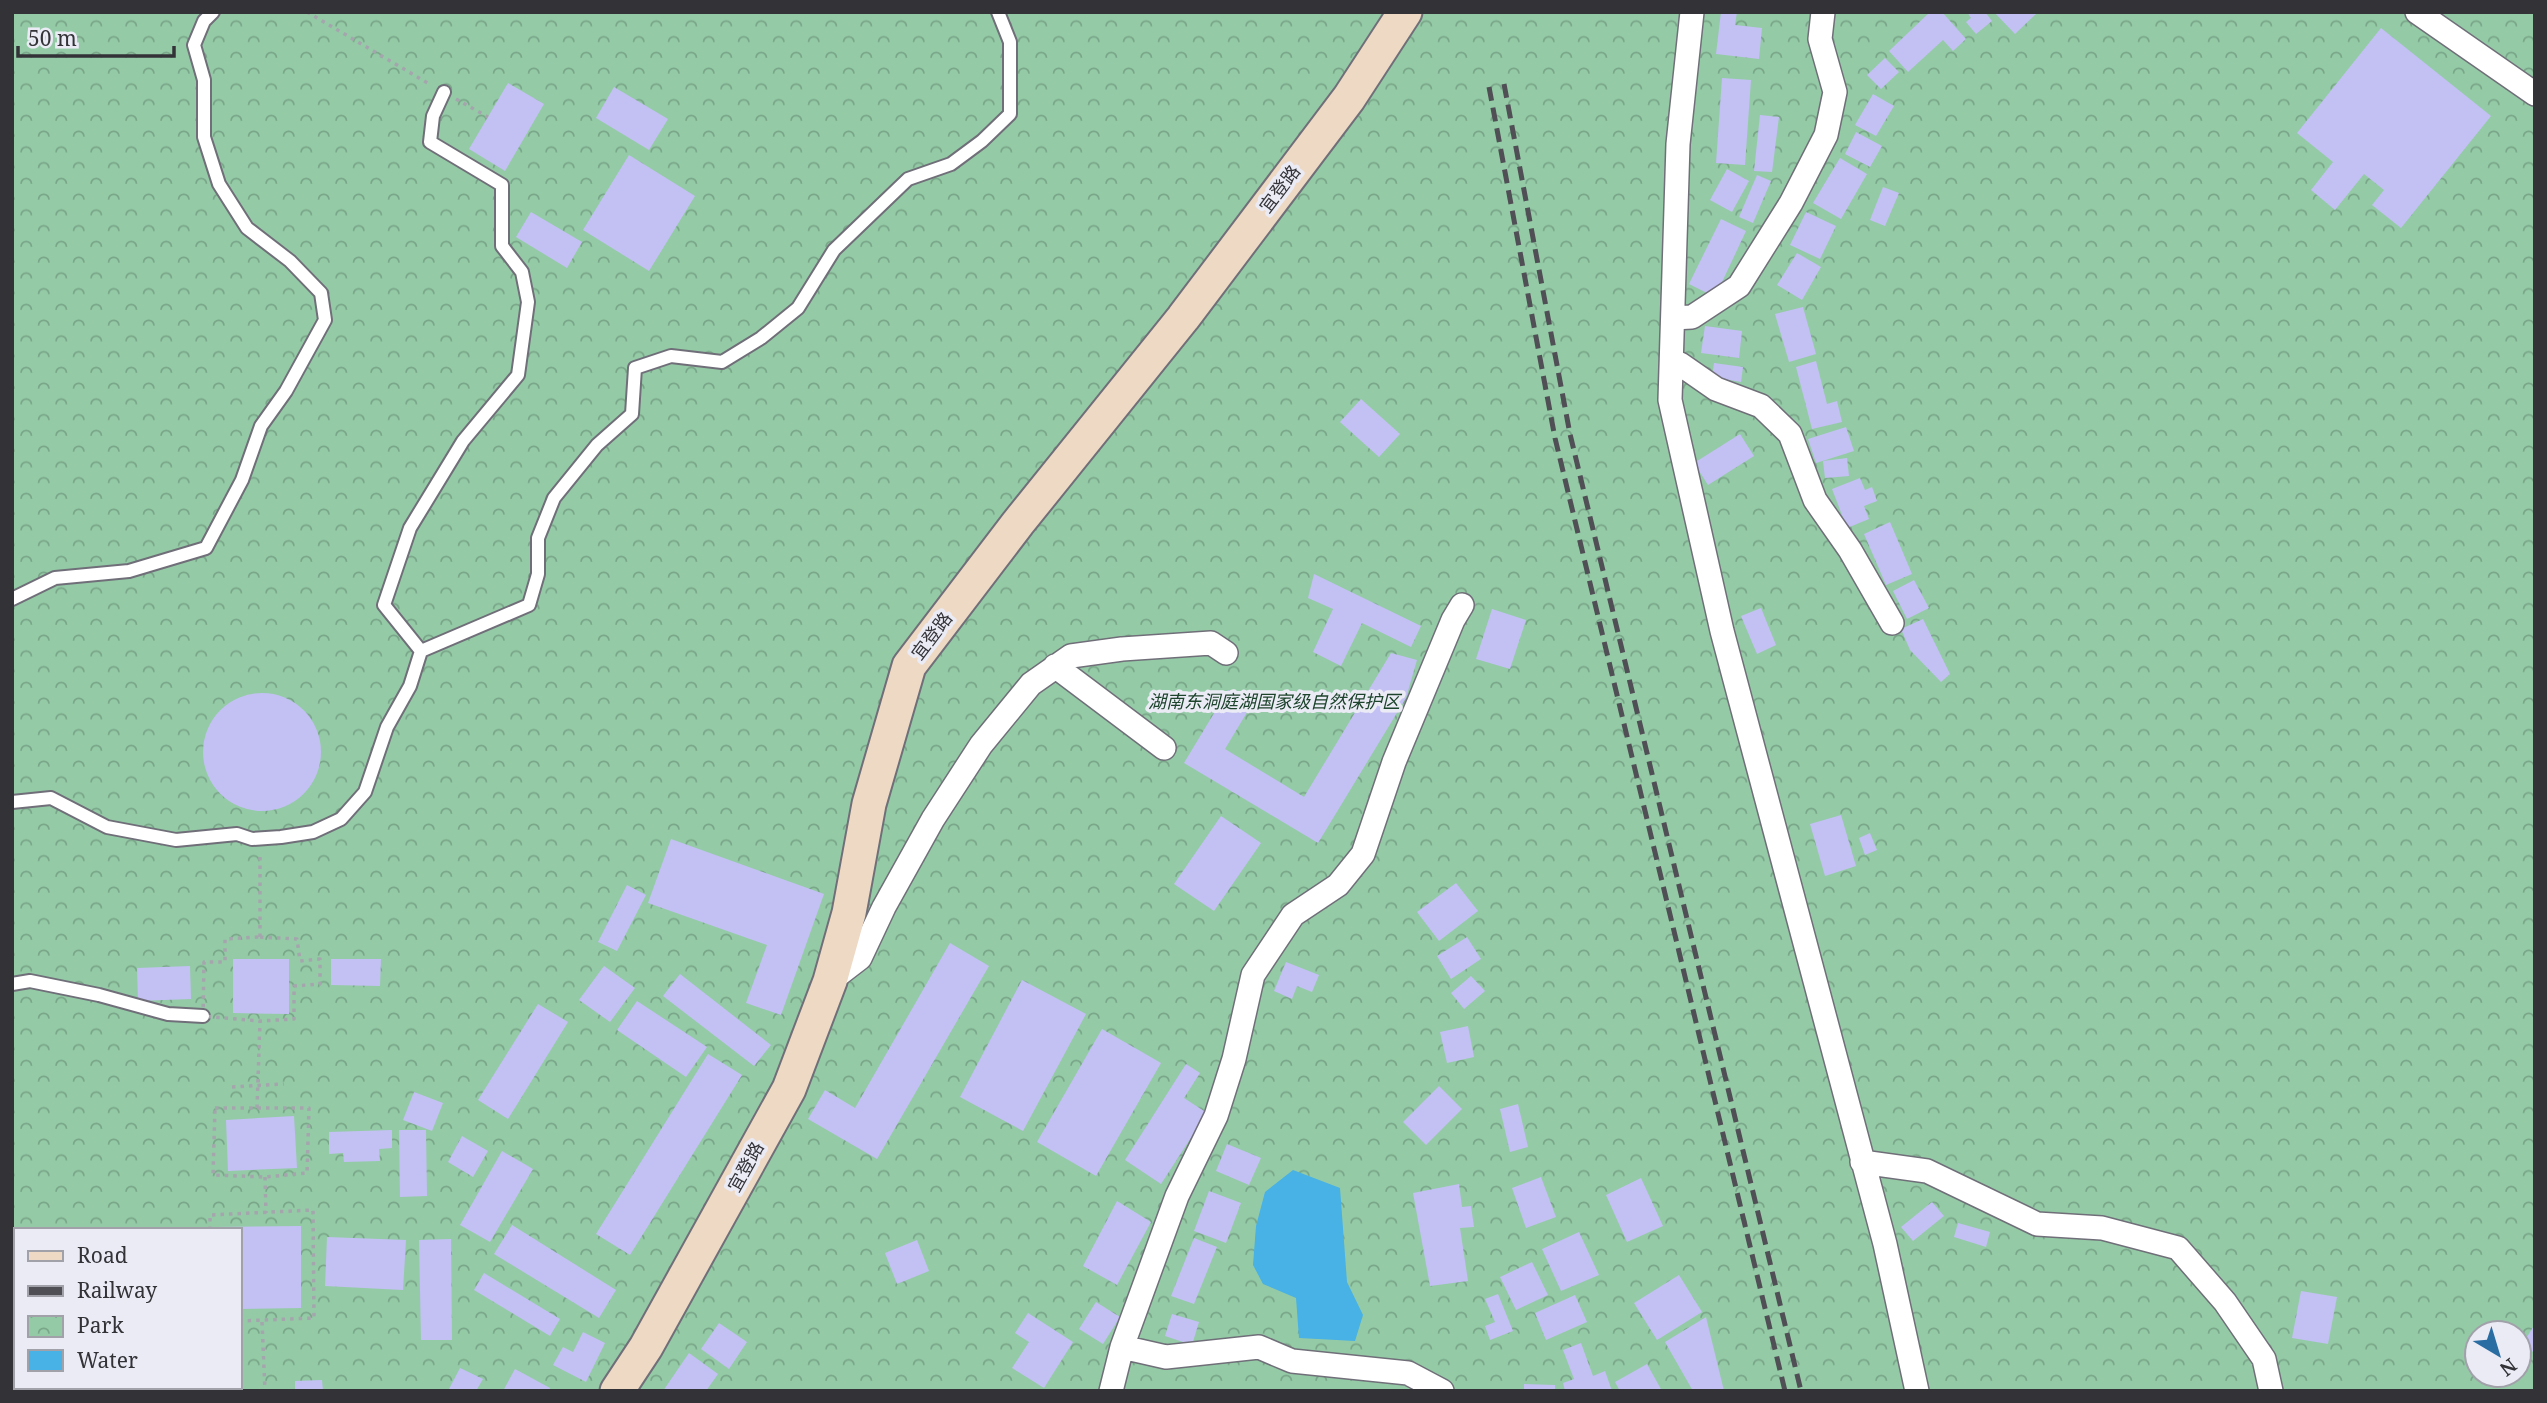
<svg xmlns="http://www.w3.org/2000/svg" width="2547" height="1403" viewBox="0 0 2547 1403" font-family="'Noto Serif','Noto Sans SC',serif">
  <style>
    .park { fill: url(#park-crowns); fill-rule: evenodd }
    .water { fill: #48b1e5 }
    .building { fill: #c3c0f4 }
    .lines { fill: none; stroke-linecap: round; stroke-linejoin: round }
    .lane-casing { stroke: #706f79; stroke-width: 16 }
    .street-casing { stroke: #706f79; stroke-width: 26 }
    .secondary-casing { stroke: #706f79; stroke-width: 37 }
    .path { stroke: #a5a5ad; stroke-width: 3.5; stroke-dasharray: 3.5 5; stroke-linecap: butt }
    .lane { stroke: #fff; stroke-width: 12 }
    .street { stroke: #fff; stroke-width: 23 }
    .secondary { stroke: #eed9c4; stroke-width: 33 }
    .rail { stroke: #4f4f55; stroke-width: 5; stroke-dasharray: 14 7; stroke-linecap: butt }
    .labels { text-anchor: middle; stroke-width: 7; stroke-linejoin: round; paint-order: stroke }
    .street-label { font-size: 18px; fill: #323237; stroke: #ebebf6 }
    .park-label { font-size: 18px; font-style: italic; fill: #1c432b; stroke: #ebebf6 }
  </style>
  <defs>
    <pattern id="park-crowns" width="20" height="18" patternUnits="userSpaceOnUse" patternTransform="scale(1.75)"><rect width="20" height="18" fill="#94cba6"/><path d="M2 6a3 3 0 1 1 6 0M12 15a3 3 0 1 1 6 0" fill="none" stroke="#79a588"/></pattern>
  </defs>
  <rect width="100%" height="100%" fill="#ebebf6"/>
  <path class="park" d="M12,12H2535V1391H12ZM16,1230H240V1387H16ZM2477,1333H2519V1375H2477Z"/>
  <path class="water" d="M1293,1170L1340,1188L1347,1282L1363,1315L1355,1341L1299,1338L1296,1298L1263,1284L1253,1265L1256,1226L1265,1192Z"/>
  <path class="building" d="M1721,12H1737L1735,25L1762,28L1759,59L1716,54Z
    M1930,12H1942L1966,39L1953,51L1943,40L1908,72L1889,51Z
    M1967,12H1985L1992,21L1976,34L1966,22L1971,18Z
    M1994,12H2038L2015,34Z
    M2381,28L2491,116L2401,228L2372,205L2384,190L2364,174L2335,210L2311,190L2333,162L2297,133Z
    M1885,58L1899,72L1881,89L1867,75Z
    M1722,78L1751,80L1745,165L1716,163Z
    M508,83L544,104L505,171L469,149Z
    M614,87L668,119L649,150L596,118Z
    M1873,94L1894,106L1876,136L1855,125Z
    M1760,115L1779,117L1772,172L1754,171Z
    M1856,132L1882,146L1870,167L1845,154Z
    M629,155L695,196L649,271L583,230Z
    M1840,158L1867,174L1841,219L1813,203Z
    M1727,169L1749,181L1732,212L1710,200Z
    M1757,175L1771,181L1753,223L1739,217Z
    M1883,187L1899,193L1885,226L1870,220Z
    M531,212L582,242L567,268L516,237Z
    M1806,212L1836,226L1820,259L1790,245Z
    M1721,219L1746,231L1715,297L1689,284Z
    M1797,253L1821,267L1802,300L1777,285Z
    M1803,307L1816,354L1789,362L1775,314Z
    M1705,326L1742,331L1739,358L1701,353Z
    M1816,361L1827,404L1837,401L1842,422L1812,429L1796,367Z
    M1714,363L1743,367L1741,382L1712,377Z
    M1361,399L1400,434L1379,457L1340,422Z
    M1846,427L1854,451L1816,463L1808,439Z
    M1740,434L1754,456L1708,485L1694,463Z
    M1847,458L1849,476L1825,478L1823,461Z
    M1860,478L1865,490L1872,487L1877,501L1864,506L1869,519L1847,528L1832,489Z
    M1890,522L1912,574L1886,585L1864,534Z
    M1314,574L1421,626L1411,647L1362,623L1341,666L1313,652L1333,609L1308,598Z
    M1914,580L1929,608L1907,619L1893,591Z
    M1761,608L1776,645L1757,654L1741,616Z
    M1492,609L1526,620L1510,669L1476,659Z
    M1923,619L1950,674L1941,682L1910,650L1901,629Z
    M1391,653L1417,660L1406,698L1318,843L1184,763L1228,690L1252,704L1225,749L1304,797Z
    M203 752a59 59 0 1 1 118 0a59 59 0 1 1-118 0Z
    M1841,815L1856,866L1825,876L1810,824Z
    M1221,816L1261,843L1214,911L1174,884Z
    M1870,833L1877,850L1865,855L1859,838Z
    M671,839L824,894L781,1015L746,1003L767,945L648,903Z
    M1456,883L1478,911L1439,941L1417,912Z
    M627,885L646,895L617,951L598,942Z
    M1467,937L1481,959L1451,979L1437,956Z
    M950,943L989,966L877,1159L808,1119L825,1090L855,1108Z
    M233,959H289V1014L233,1013Z
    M331,959H381L380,986L331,985Z
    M1286,962L1319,975L1312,992L1297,986L1292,999L1274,991Z
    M190,966L191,999L138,1001L137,968Z
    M604,966L635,988L610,1022L579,1000Z
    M680,974L771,1045L754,1066L663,996Z
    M1471,976L1485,991L1464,1009L1451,993Z
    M1022,980L1086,1014L1023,1131L960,1097Z
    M637,1001L707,1047L686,1077L617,1030Z
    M538,1004L568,1022L508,1119L478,1100Z
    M1468,1026L1474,1057L1447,1063L1440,1032Z
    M1102,1029L1161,1063L1096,1176L1037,1142Z
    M708,1054L742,1075L630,1255L596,1234Z
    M1186,1064L1200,1073L1184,1098L1207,1113L1161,1184L1125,1160Z
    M1439,1086L1462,1109L1426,1145L1403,1122Z
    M414,1092L443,1103L432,1131L403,1120Z
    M1518,1104L1528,1147L1510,1152L1500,1109Z
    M294,1116L297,1168L228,1171L226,1120Z
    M392,1130V1148L379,1149L380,1161L344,1162L343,1153L329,1154V1132Z
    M399,1130H426L427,1196L400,1197Z
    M462,1136L488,1151L473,1177L448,1162Z
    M1227,1144L1261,1158L1249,1185L1216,1171Z
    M502,1151L533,1169L490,1242L460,1225Z
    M1541,1177L1556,1217L1526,1228L1512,1188Z
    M1641,1178L1663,1226L1627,1242L1606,1195Z
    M1459,1184L1462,1207L1471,1206L1474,1227L1460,1228L1468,1281L1430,1286L1413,1193Z
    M1209,1191L1241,1203L1226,1243L1194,1231Z
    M1117,1201L1151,1222L1117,1285L1083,1266Z
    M1932,1202L1944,1216L1913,1241L1901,1227Z
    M1958,1223L1990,1232L1986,1247L1954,1237Z
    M512,1225L616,1290L599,1318L494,1254Z
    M301,1226V1308L240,1309V1230L216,1227Z
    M1579,1232L1599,1275L1561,1291L1542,1249Z
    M327,1237L406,1240L403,1290L325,1286Z
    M1194,1238L1217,1247L1194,1304L1171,1296Z
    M451,1239L452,1340H421L419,1240Z
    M917,1240L929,1271L897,1284L885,1253Z
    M1532,1262L1548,1295L1516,1310L1500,1277Z
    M484,1273L560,1319L550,1336L474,1290Z
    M1679,1275L1702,1312L1657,1340L1634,1303Z
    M2301,1291L2337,1297L2328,1344L2292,1338Z
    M1498,1294L1513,1331L1490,1340L1485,1326L1495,1322L1485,1299Z
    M1575,1295L1587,1322L1546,1340L1535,1313Z
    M1096,1302L1120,1317L1103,1344L1079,1329Z
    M1028,1313L1073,1342L1044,1388L1012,1368L1029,1342L1015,1333Z
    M1172,1314L1199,1322L1192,1345L1165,1336Z
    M1706,1317L1724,1391H1693L1665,1342Z
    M719,1323L747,1342L729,1369L701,1349Z
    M2535,1324V1353L2522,1345Z
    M583,1332L605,1343L586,1382L553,1365L563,1347L573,1352Z
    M1581,1343L1593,1376L1605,1371L1612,1391H1565L1563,1383L1574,1379L1563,1350Z
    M689,1353L718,1374L706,1391H663Z
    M1647,1364L1662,1391H1620L1615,1382Z
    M460,1368L483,1379L476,1391H448Z
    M515,1369L550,1388L549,1391H503Z
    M322,1380L323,1391H295V1381Z
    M1524,1384L1555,1385V1391H1524Z
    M36,1387H88V1391H36Z
    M211,1387H234V1391H211Z"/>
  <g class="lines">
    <defs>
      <path id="lane" d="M12,599L55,578L129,571L206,548L242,480L261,426L286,391L325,320L321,293L290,261L247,228L219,184L204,137V80L194,45L204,21L213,12
        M421,651L384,605L410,528L463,441L518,375L528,302L522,272L502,246V185L430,142L433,116L444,92
        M12,802L51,798L107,827L176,840L237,834L252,839L281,837L313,832L341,819L365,792L387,727L410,686L421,651L529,605L538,574V538L554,498L597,445L632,414L635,368L671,356L722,362L761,338L798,308L834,250L908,179L951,164L982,141L1010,114V42L998,12
        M12,984L30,981L99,995L168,1014L203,1016"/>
      <path id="street" d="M1692,12L1678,144L1670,400L1722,631L1885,1244L1917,1391
        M2417,12L2535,94
        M1673,318L1692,317L1739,286L1791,203L1826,135L1835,92L1820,39L1823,12
        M1680,364L1716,389L1761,406L1790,434L1815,500L1850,550L1892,623
        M1055,666L1164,748
        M830,981L860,958L884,907L933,819L981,745L1031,684L1071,656L1122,649L1211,643L1226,653
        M1862,1162L1927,1171L2037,1224L2102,1228L2178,1248L2225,1302L2264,1359L2271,1391
        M1122,1347L1177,1196L1216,1116L1234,1059L1253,975L1293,915L1338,885L1363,854L1394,762L1453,620L1462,605
        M1111,1391L1122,1347L1166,1357L1259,1347L1292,1361L1408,1373L1442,1391"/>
      <path id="secondary" d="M617,1391L646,1347L789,1089L830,981L849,913L869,804L909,666L1018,523L1183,318L1349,98L1405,12"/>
    </defs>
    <use href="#lane" class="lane-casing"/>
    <use href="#street" class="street-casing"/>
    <use href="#secondary" class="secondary-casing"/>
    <path class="path" d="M307,12L431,85
      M456,99L488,117
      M260,937L297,939L300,961L320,959V984L294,986V1019L260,1021L203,1016L204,962H225V939Z
      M260,937V855
      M232,1087L284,1084
      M215,1108H309L307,1173L265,1177L213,1175Z
      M257,1108L260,1021
      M265,1177L266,1213
      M210,1230V1215L313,1210L314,1318L240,1321
      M262,1322L265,1391"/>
    <use href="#lane" class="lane"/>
    <use href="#street" class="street"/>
    <use href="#secondary" class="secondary"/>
    <path class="rail" d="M1504,84L1570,434L1801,1391
      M1489,87L1555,438L1785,1391"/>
  </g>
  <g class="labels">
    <g class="street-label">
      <text transform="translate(1280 189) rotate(-53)" y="6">宜登路</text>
      <text transform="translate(932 636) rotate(-53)" y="6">宜登路</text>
      <text transform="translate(746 1167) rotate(-61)" y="6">宜登路</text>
    </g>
    <g class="park-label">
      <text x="1274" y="708">湖南东洞庭湖国家级自然保护区</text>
    </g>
  </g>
  <rect width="2547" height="1403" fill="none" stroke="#323237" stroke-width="28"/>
  <rect x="14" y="1228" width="228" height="161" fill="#ebebf6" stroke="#a1a1aa" stroke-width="2"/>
  <rect x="28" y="1251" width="35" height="10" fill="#eed9c4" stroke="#a1a1aa" stroke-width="2"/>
  <text x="77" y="1263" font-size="21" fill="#323237">Road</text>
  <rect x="28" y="1286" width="35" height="10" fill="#4f4f55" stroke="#a1a1aa" stroke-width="2"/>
  <text x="77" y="1298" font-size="21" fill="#323237">Railway</text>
  <rect x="28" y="1316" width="35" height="21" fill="url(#park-crowns)" stroke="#a1a1aa" stroke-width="2"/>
  <text x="77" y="1333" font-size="21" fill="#323237">Park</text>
  <rect x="28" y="1350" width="35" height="21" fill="#48b1e5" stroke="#a1a1aa" stroke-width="2"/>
  <text x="77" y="1368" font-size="21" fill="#323237">Water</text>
  <g transform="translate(2498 1354) rotate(142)"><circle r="33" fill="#ebebf6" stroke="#a1a1aa" stroke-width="2"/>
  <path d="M0-5L12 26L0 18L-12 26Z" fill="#2a6da3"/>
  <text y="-10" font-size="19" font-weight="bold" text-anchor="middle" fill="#323237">N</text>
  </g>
  <path d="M18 46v10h156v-10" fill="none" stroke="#323237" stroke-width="3.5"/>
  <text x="28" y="46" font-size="21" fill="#323237" stroke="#ebebf6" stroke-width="5" paint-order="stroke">50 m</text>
</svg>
